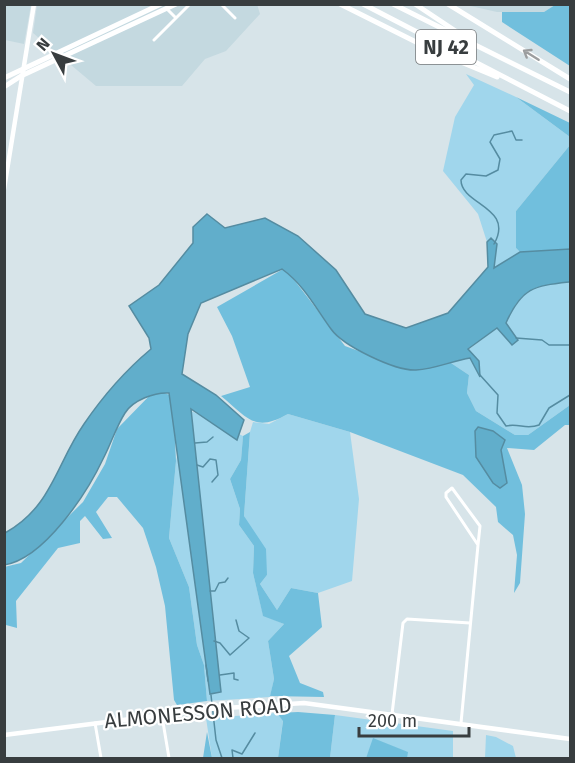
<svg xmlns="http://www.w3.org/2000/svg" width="575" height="763" viewBox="0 0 575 763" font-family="'Fira Sans',sans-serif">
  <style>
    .built { fill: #c4d9e0 }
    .green { fill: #a0d6ec }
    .forest { fill: #71bfdd }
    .water { fill: #61aecb; stroke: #558ca1; stroke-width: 1.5 }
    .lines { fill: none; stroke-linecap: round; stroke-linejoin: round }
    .stream { stroke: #558ca1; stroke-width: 1.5 }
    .street { stroke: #fff; stroke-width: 3 }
    .secondary { stroke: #fff; stroke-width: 4.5 }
    .highway { stroke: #fff; stroke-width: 5 }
    .oneway { stroke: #9c9e9f }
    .labels { text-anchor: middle; stroke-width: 4.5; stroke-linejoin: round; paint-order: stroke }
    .shield { fill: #fff; stroke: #747779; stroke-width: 1.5 }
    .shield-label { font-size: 20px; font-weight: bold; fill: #383d3f }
    .street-label { font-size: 21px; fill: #383d3f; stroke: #fff }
  </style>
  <rect width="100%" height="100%" fill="#d7e4e9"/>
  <path class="built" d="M257,4L260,14L226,51L205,59L182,86H96L33,33L37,5Z
    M5,5H31L24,44L5,40Z
    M466,5H555L544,12H497Z"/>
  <path class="green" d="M466,74L516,97L570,137V145L516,211V248L520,252L494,268L491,238L487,242L478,214L443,171L455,117L474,85Z
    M570,282V405L528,435H515L476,411L467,393L469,375L448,361L470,358L479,375L468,350L497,328L512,344L518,340L506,323C522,287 533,286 570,282Z
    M187,409L243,436L241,460L230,479L240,509L239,525L254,546L253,573L263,615L284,624L268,641L274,679L270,697L207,701L204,665L197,645L189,587L169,538L176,461Z
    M288,414L350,432L359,499L352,581L318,593L291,588L277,610L260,584L267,575L244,516L250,432L253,422L269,424Z
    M277,713L283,720L278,758H212L206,718Z
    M335,715L453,731V758H407V752L374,739L366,758H330Z
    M486,735L496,737L513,746L516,758H485Z"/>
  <path class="forest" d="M555,5H570V66L502,22V12H544Z
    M516,97L570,123V137Z
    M570,145V249L520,252L516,248V211Z
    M285,268L345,346L400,366L448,361L469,375L467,393L476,411L515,435H528L570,405V425H565L534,450L507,448L522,485L525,514L520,583L514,593L517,555L513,535L498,522L496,507L463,475L350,432L288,414C254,433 248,418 221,396L250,387L232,336L217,307Z
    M155,390L173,396L176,461L169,538L189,587L197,645L204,665L207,701L177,705L174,700L165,606L156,567L143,528L117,497H108L96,512L112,538L103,539L85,516L80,521V543L58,548L16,601L17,628L6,625L5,622L4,567L21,563L83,502L105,464L117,429Z
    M250,432L244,516L266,549L267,575L260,584L277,610L291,588L318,593L322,627L289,656L300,683L323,692L324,697L270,696L274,679L268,641L284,624L263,616L253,573L254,546L239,525L240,509L230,479L241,460L243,436Z
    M298,712L335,715L330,758H278L283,721L277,713Z
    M207,732L212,758H203Z
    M373,738L408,752L407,758H366Z"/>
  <path class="water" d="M207,214L225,228L265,218L298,236L336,270L365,314L406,328L448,313L488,267L487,242L491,238L497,244L494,268L520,252L570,249V282C534,286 522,287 506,323L518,340L512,345L497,328L468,349L479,361L480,377L470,358C452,361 435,369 416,370C395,371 343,346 331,329C315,307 304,285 282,269L201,303L188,334L182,374L216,395L244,420L237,440L191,409L221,692L210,694L169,393C155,392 133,400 125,413C116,427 111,444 103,459C87,493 44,559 4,565L5,533C52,507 56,464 84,424C103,396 126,370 151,349L149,338L129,306L159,285L193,243V227Z
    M478,427L493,431L505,440L501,450L507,483L500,488L493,483L476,457L475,431Z"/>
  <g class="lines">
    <path class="stream" d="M494,244C515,207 461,205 461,180L466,174L486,176L498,170L500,159L490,142L494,135L512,131L516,140H522
      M516,338L542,340L549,345H570
      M480,375L498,395L497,413L506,426C519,423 526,430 539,425L549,408L570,395
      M195,443L207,442L213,437
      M197,465L203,467L210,459L216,460L218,475L212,482
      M210,591H215L219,583L225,582L228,578
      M214,641L220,643L230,655L249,638L239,631L236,620
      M206,665L208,681
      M220,675L234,673V679L238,680
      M211,695L216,740L222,758
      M233,758L232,750L242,754L255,733"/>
    <path class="street" d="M221,4L235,18
      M166,8L176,18
      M154,40L190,4
      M452,488L480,526L478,545L446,497V493Z
      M392,714L403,623L407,619L470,623
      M162,716L169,758
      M95,723L101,758
      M461,723L478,545"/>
    <path class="secondary" d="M4,189L34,4
      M4,735L210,709L304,703L570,739"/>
    <path class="highway" d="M340,4L432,50L497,77
      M363,4L570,111
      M393,4L570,92
      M415,4L466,38
      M448,4L570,79
      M4,78L161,4
      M4,87L21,76L176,4"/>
  </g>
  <defs><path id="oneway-shaft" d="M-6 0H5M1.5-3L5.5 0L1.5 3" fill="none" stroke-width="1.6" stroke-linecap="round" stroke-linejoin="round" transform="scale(1.5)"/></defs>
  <use class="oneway" href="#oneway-shaft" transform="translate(531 55) rotate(-148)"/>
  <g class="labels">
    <rect class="shield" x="416" y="30" width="60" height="34" rx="4.5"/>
    <g class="shield-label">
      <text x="446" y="54">NJ 42</text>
    </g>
    <g class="street-label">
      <text transform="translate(198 713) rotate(-5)" y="7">ALMONESSON ROAD</text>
    </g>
  </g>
  <rect width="575" height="763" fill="none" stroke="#383d3f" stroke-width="12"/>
  <g transform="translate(54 54) rotate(311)" stroke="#ffffff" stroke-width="4.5" paint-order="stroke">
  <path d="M0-4.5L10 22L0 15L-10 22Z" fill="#383d3f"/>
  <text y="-9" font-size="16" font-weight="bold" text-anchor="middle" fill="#383d3f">N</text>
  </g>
  <path d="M359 727v9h110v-9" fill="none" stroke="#383d3f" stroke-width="3"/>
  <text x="368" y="727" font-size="18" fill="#383d3f" stroke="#ffffff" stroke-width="4.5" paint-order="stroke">200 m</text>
</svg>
